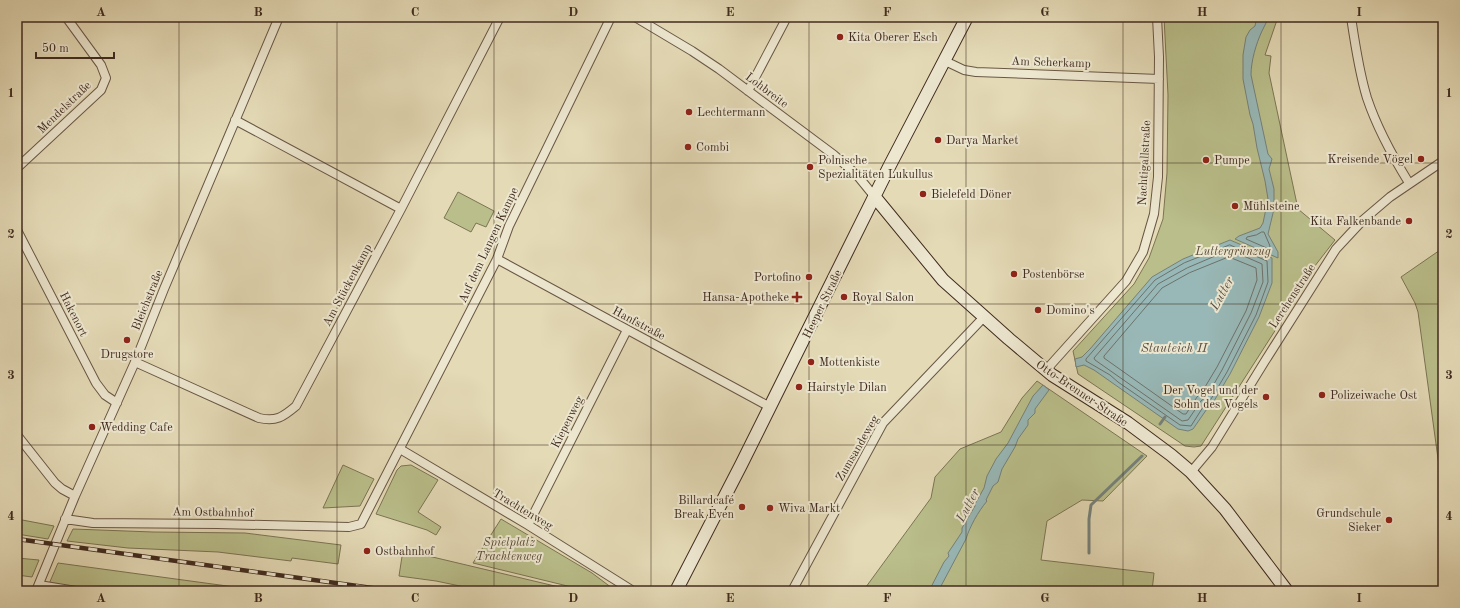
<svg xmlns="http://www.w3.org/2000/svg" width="1460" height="608" viewBox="0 0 1460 608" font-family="'Old Standard TT',serif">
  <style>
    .green { fill: #b9be8a; stroke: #7c7454 }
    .water { fill: #98b8b7; stroke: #75807a }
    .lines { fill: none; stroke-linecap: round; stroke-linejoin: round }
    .shore { stroke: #6c726b; stroke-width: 1 }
    .stream { stroke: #75807a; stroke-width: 3 }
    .street-casing { stroke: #695745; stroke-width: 10 }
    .secondary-casing { stroke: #402b1f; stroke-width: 14 }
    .street { stroke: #ede7d0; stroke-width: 8 }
    .secondary { stroke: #ede7d0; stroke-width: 12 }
    .rail-casing { stroke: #402b1f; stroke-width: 4.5 }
    .rail { stroke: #ede7d0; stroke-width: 3; stroke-dasharray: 9; stroke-linecap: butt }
    .grid { fill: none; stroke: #402b1f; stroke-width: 1; stroke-opacity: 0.55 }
    .poi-dot { fill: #8f2418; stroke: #ede7d0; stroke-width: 1.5 }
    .labels { text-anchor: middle; stroke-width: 4; stroke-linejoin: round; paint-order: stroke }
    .poi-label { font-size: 12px; fill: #402b1f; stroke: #ede7d0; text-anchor: start }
    .street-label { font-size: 12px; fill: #402b1f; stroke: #ede7d0 }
    .park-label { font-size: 12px; font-style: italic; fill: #584834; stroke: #ede7d0 }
    .water-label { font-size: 13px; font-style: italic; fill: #564e45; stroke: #ede7d0 }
    .neatline { fill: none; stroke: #402b1f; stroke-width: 1.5 }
    .grid-label { font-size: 13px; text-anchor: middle; font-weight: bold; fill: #402b1f }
  </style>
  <rect width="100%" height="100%" fill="#e4dab6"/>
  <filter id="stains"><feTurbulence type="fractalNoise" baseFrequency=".005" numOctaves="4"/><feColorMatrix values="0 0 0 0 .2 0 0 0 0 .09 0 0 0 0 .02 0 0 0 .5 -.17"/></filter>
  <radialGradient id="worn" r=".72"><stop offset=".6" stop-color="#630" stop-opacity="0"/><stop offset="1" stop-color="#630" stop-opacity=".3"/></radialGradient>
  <path class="green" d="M1164,17H1278L1265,55L1271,56L1269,73L1298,209L1335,240L1311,271L1296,298L1201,446L1194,447L1185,446L1078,374L1073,351L1134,284L1149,258L1163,219L1167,173L1168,95Z
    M458,192L494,211L486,227L476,223L471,232L444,218Z
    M1443,248V472L1439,466L1418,312L1415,303L1401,277Z
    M1037,381L1147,456L1103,501L1082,500L1047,521L1041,560L1154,573L1152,591H863L931,498L935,477L960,449L1001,432L1022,398Z
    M343,465L374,479L360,506L323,508Z
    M411,465L438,480L418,512L441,527L436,535L427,530L376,514L397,470L401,466Z
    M17,519L54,526L48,539L17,534Z
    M501,519L592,573L616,591H588L473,563Z
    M73,529L153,532L245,533L341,545L338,564L292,558L291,561L218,552L128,548L67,541Z
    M403,550L576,591H484L436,581L399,576Z
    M17,558L39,560L32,577L17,575Z
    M58,563L264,591H103L49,584Z"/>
  <path class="water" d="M1257,17H1269C1267,22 1264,26 1262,31C1256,44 1251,61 1251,75L1268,154L1272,159L1269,169L1274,189V209L1268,234L1278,252V258L1235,239L1239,236L1260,228L1263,223L1268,199L1265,181L1257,148L1253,124L1250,115L1243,79V55L1246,37L1250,30L1255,26Z
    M1230,240L1272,258V283L1259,317L1230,374L1214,401L1209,406L1193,429L1188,431L1178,429L1094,370L1084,365L1076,367L1075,359L1082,357L1090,349L1152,277L1183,259Z
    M1043,385L1049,390L1035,409V413L1028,420V425L1018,439L1015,447L1002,469L998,482L993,486L986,500L987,501C978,512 970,526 966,539L941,586L937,591H929L944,562L949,556L948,553L962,532V528L975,506V504L984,488L987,476L996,459L1008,443L1033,396Z"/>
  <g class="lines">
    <path class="shore" d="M1262,232H1264L1270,246L1269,249L1246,239L1247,237L1256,235Z
      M1230,245L1267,261L1268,282L1256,315L1227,372L1211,399L1205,404L1191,426L1180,425L1118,382L1110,375L1086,361V359L1155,280L1184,263Z
      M1230,250L1262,264L1263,282L1251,313L1222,370L1207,396L1201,401L1188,420L1182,421L1095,360L1094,358L1158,284L1187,268Z
      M1229,257L1256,268L1257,280L1246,311L1217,367L1202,392L1197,397L1186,414H1183L1104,358V356L1162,288L1189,273Z"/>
    <path class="stream" d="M1160,424L1165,417
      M1089,553V519L1091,505L1142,456"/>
    <defs>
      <path id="street" d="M635,17L692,51L719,69L834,155L857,175L874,196
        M1351,17C1355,44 1359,72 1367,98C1377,128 1393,157 1409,183
        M945,61L964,70L976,72L1159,79
        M748,91L787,17
        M235,120L401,209
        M17,168L101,90L106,78L101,65L66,17
        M17,230L96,383L105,395L117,403
        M497,259L770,407
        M135,362L259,418C276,422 283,417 296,406L401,209L500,17
        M1046,370L1126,281L1143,252L1154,214L1158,177L1159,57L1157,17
        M17,435L55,483L62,489L75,496
        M400,449L528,525L633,591
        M1191,472L1212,447L1265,361L1336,249L1363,220L1390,197L1443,161
        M65,519L93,523L217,524L349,527L361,524L497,259L509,226L611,17
        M528,525L627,330
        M39,585L76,591
        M36,591L75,496L135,362L164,289L279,17
        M792,591L883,423L984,317"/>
      <path id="secondary" d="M874,196L943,280L1009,339L1052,375L1128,423L1171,455L1191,472L1225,509L1287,591
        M676,591L741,465L889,167L967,17"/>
    </defs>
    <use href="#street" class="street-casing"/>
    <use href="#secondary" class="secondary-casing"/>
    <use href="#street" class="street"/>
    <use href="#secondary" class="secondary"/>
    <defs>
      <path id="rail" d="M17,539L394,591"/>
    </defs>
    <use href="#rail" class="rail-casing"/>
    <use href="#rail" class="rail"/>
  </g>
  <path class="grid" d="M179,17V591M337,17V591M494,17V591M651,17V591M809,17V591M966,17V591M1123,17V591M1281,17V591M17,163H1443M17,304H1443M17,445H1443"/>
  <g class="poi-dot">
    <circle cx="840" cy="37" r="4"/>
    <circle cx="689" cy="112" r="4"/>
    <circle cx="938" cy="140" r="4"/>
    <circle cx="688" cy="147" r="4"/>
    <circle cx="1421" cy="159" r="4"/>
    <circle cx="1206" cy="160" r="4"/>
    <circle cx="810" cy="167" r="4"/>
    <circle cx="923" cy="194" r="4"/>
    <circle cx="1235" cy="206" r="4"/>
    <circle cx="1409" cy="221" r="4"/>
    <circle cx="1014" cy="274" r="4"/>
    <circle cx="809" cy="277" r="4"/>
    <path d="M795 291h4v4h4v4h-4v4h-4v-4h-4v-4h4z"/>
    <circle cx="844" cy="297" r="4"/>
    <circle cx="1038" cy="310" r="4"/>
    <circle cx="127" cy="340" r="4"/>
    <circle cx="811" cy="362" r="4"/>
    <circle cx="799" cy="387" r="4"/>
    <circle cx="1322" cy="395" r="4"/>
    <circle cx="1266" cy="397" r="4"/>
    <circle cx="92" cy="427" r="4"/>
    <circle cx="742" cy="507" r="4"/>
    <circle cx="770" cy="508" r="4"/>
    <circle cx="1389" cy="520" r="4"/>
    <circle cx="367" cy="551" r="4"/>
  </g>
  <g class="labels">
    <g class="poi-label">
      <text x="848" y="41">Kita Oberer Esch</text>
      <text x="697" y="116">Lechtermann</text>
      <text x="946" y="144">Darya Market</text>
      <text x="696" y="151">Combi</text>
      <text x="1413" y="163" text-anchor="end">Kreisende Vögel</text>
      <text x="818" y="164">Polnische<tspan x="818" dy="14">Spezialitäten Lukullus</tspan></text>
      <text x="1214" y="164">Pumpe</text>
      <text x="931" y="198">Bielefeld Döner</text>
      <text x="1243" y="210">Mühlsteine</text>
      <text x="1401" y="225" text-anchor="end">Kita Falkenbande</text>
      <text x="1022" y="278">Postenbörse</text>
      <text x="801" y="281" text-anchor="end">Portofino</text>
      <text x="789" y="301" text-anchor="end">Hansa-Apotheke</text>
      <text x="852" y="301">Royal Salon</text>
      <text x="1046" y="314">Domino's</text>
      <text x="127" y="358" text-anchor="middle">Drugstore</text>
      <text x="819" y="366">Mottenkiste</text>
      <text x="807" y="391">Hairstyle Dilan</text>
      <text x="1258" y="394" text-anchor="end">Der Vogel und der<tspan x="1258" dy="14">Sohn des Vogels</tspan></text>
      <text x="1330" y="399">Polizeiwache Ost</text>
      <text x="100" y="431">Wedding Cafe</text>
      <text x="734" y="504" text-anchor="end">Billardcafé<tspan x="734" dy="14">Break Even</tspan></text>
      <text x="778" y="512">Wiva Markt</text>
      <text x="1381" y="517" text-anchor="end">Grundschule<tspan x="1381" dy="14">Sieker</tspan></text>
      <text x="375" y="555">Ostbahnhof</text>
    </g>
    <g class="street-label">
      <text transform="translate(1051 62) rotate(2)" y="4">Am Scherkamp</text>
      <text transform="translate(767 90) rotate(37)" y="4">Lohbreite</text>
      <text transform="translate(64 107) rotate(-44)" y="4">Mendelstraße</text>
      <text transform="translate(1144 163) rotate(-87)" y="4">Nachtigallstraße</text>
      <text transform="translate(488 245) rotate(-65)" y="4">Auf dem Langen Kampe</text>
      <text transform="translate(347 285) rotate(-62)" y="4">Am Stückenkamp</text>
      <text transform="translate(1292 296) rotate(-57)" y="4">Lerchenstraße</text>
      <text transform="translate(147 300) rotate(-68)" y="4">Bleichstraße</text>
      <text transform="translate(822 304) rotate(-64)" y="4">Heeper Straße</text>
      <text transform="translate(74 314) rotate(63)" y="4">Hakenort</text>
      <text transform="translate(639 323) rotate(28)" y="4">Hanfstraße</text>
      <text transform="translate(1082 393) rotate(34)" y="4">Otto-Brenner-Straße</text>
      <text transform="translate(567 422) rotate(-63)" y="4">Kiepenweg</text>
      <text transform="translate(857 448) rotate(-60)" y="4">Zumsandeweg</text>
      <text transform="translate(523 509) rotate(31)" y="4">Trachtenweg</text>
      <text transform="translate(213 512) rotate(1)" y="4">Am Ostbahnhof</text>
    </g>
    <g class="park-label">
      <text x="1233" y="255">Luttergrünzug</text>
      <text x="509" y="546">Spielplatz<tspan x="509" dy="14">Trachtenweg</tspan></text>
    </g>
    <g class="water-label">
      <text transform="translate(1221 293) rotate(-61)" y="5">Lutter</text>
      <text x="1174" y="352">Stauteich II</text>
      <text transform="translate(967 505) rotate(-62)" y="5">Lutter</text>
    </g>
  </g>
  <rect width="1460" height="608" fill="none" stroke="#e4dab6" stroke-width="44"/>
  <path d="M36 52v6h78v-6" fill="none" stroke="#402b1f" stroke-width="2"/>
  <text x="42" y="52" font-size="12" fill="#402b1f" stroke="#ede7d0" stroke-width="3" paint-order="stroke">50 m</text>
  <rect x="22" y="22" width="1416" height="564" class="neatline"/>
  <g class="grid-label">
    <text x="101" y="16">A</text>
    <text x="258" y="16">B</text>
    <text x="415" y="16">C</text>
    <text x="573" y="16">D</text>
    <text x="730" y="16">E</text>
    <text x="887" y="16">F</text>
    <text x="1045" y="16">G</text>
    <text x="1202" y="16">H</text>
    <text x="1359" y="16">I</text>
    <text x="11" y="97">1</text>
    <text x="1449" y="97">1</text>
    <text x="11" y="238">2</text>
    <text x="1449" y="238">2</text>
    <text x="11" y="379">3</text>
    <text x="1449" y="379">3</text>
    <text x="11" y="520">4</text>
    <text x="1449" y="520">4</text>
    <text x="101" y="602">A</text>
    <text x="258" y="602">B</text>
    <text x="415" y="602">C</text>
    <text x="573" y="602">D</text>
    <text x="730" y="602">E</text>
    <text x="887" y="602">F</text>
    <text x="1045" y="602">G</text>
    <text x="1202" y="602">H</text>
    <text x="1359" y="602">I</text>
  </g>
  <rect width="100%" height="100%" filter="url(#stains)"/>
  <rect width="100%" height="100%" fill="url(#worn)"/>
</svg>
